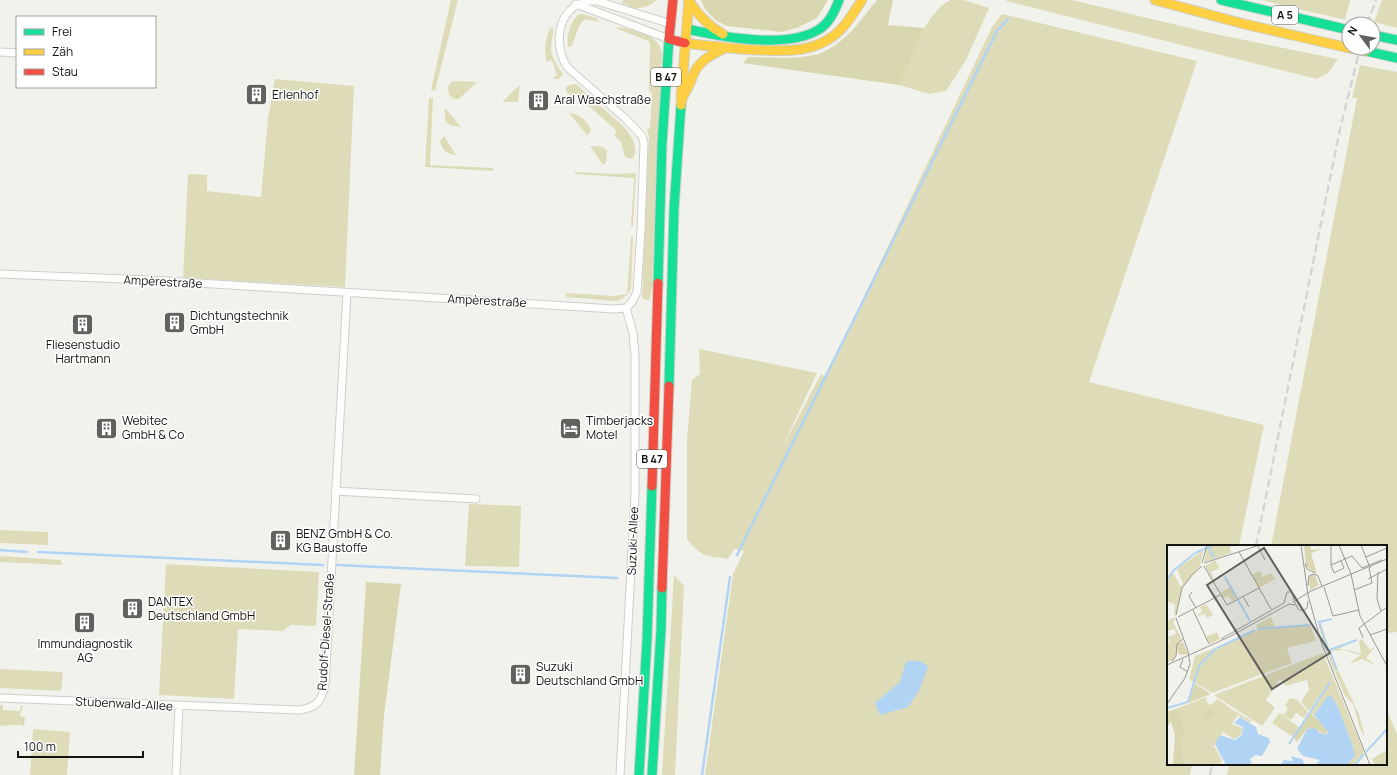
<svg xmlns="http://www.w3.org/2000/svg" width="1397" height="775" viewBox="0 0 1397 775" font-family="Manrope,sans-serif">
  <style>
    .green { fill: #dedcb8 }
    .forest { fill: #d9d7b0 }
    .water { fill: #b1d3f4 }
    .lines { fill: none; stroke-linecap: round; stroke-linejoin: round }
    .stream { stroke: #b1d3f4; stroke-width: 2.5 }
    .street-casing { stroke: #cececa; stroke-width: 9 }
    .fast-casing { stroke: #cececa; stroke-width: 11 }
    .slow-casing { stroke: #cececa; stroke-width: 11 }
    .jam-casing { stroke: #cececa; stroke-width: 11 }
    .street { stroke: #fdfdfc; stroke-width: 7 }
    .fast { stroke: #16e098; stroke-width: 9 }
    .slow { stroke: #ffcf43; stroke-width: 9 }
    .jam { stroke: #f24e42; stroke-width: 9 }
    .rail { stroke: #d4d4d4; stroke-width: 2.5; stroke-dasharray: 8 4; stroke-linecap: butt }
    .slow-bridge-casing { stroke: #cececa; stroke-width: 11; stroke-linecap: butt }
    .slow-bridge { stroke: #ffcf43; stroke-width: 9 }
    .labels { text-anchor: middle; stroke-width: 3; stroke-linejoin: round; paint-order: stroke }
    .shield { fill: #fff; stroke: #5a5a58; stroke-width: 1 }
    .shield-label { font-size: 11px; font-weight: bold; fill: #131311 }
    .poi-label { font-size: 12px; fill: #131311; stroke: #fff; text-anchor: start }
    .street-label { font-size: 12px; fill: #131311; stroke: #fff }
    .inset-river { fill: none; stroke: #b1d3f4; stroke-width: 2 }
    .inset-road { fill: none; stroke: #999995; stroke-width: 1 }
    .view { fill: #61615e; fill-opacity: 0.15; stroke: #61615e; stroke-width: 2 }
    .inset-edge { fill: none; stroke: #131311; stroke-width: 2 }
  </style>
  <rect width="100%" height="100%" fill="#f2f2ed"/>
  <path class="green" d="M451,0H458L435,91L431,90Z
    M623,0H657C649,7 640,9 630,8L629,6L622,3Z
    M951,0H964L989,8L966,60L946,91L929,94L899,85C909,61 926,10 951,0Z
    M1007,0H1072L1215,34L1338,59L1328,73L1317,79L1006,1Z
    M1261,0H1350L1345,20Z
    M1382,0H1397V28L1374,22Z
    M579,14H583L597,18L599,22L585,19C576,27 577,37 571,47H568C566,35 570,22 579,14Z
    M1002,14L1197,61L1089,382L1264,425L1239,546H1168V764H1192L1190,775H705L733,574L744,551L734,549L728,559C707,556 701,557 687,539V439L692,380L700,374L699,349L817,373L782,448L821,374L826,377L992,27Z
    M619,27C635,30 659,34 662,53L652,288L649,301L642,298L649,137L647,129L650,128L652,93L649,91L650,43L648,41L615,28Z
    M550,28H553C554,35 551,41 551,48C551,58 558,66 563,74L559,79H555L553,78L557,75L552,60L547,62C543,53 546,36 550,28Z
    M1360,65L1397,72V632L1386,633V546H1271L1357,98H1352Z
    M275,79L354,86L345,287L183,278L188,174L207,175V191L261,197L268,118Z
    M457,81L477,82L459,99H454L449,95L448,87L451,82Z
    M576,84L625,128C632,137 640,149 632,159L625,157L621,142L614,135L617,131L574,93L571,96L566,91V87L569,85Z
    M520,85L518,102H502Z
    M429,98H433L430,165L493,168V171L425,167Z
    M445,108L461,127C445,125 445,124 445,108Z
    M569,113C580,114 588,121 591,131L587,135Z
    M444,136L456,155C446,154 443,151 440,141Z
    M590,146C596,146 603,145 607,151L606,163L603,165Z
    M575,172L616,174L636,173L633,226H631L634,178L575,174Z
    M631,237H633L631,289C627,295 624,299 616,301L566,297V293L615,296L627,294Z
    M469,504L521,506L519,567L465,566Z
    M0,530L48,532V545L0,543Z
    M0,556L61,560L62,565L0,562Z
    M166,564L319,572L316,626L291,625L283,631L238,629L234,699L159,695Z
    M674,575L684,586L675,775H662Z
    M0,669L63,672L61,691L0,688Z
    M0,705H3V710L20,711L21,705L23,706L22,711H21L20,716L25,717L24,727L22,725H9L7,726L0,725Z
    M1386,709L1397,734V775H1227L1229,764H1386Z
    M33,729L70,732L67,775H30Z"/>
  <path class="forest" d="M701,0H828L817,18L797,28L782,32L727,26L715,20L705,9Z
    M877,0H893L888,25L924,28L899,85L743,63L748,57C769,57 809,61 827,50C849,39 862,18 877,0Z
    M366,582L401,584L384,716L380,775H354Z"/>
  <path class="water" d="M906,661H920L928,666L920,689L908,707L880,715L875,703L900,682Z"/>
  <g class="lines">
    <path class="stream" d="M0,550L27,552
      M38,552L323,565
      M737,555L997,31L1008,19
      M337,565L617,578
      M702,775L730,577"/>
    <defs>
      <path id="street" d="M576,4L669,39
        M0,52L17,53
        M0,274L150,280L614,309L626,308L632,302L637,292L641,230L644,143L642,136L627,120L567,67C551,40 559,0 597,1L671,24
        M335,491L476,499
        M0,698L300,710C317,707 321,702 325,685L347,293
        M176,775L179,706
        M620,775L635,494V356L633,333L626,308"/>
      <path id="fast" d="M1221,0L1349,30
        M687,29C722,37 786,49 818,30C829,24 835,11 839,0
        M1373,35L1397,40
        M1366,51L1397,58
        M658,283L662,144L669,39
        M669,386L674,209L681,105
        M639,775L647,640L652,486
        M652,775L661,630L662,588"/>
      <path id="slow" d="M1155,0L1244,24L1349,48
        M689,1C698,15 708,26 723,34
        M685,43C709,46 734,49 758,50C786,51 813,53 836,34C847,25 854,12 862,0
        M681,98L689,0
        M681,105C681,96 686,93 689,85C691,81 692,77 694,73C700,60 713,54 725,48"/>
      <path id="jam" d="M673,0L669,39L685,43
        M652,486L658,283
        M662,588L669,386"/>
    </defs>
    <use href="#street" class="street-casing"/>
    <use href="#fast" class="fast-casing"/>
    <use href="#slow" class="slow-casing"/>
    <use href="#jam" class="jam-casing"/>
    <use href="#street" class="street"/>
    <use href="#fast" class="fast"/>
    <use href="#slow" class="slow"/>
    <use href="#jam" class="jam"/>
    <path class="rail" d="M1367,24L1376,0
      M1256,546L1340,129L1360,48
      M1210,775L1212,764"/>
    <defs>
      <path id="slow-bridge" d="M1350,48L1366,51"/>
    </defs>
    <use href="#slow-bridge" class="slow-bridge-casing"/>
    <use href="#slow-bridge" class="slow-bridge"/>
  </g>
  <defs>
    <symbol id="building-square" viewBox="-11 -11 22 22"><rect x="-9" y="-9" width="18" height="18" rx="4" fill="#61615e" stroke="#fff"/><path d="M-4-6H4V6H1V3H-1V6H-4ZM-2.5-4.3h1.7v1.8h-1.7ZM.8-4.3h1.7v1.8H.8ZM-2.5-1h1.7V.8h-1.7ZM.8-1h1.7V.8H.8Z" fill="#fff"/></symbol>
    <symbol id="hotel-square" viewBox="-11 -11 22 22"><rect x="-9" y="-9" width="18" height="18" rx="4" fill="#61615e" stroke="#fff"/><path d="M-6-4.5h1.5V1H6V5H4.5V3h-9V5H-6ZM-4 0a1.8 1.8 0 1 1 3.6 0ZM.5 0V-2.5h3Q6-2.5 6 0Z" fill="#fff"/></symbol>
  </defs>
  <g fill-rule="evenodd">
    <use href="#building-square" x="244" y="82" width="25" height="25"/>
    <use href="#building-square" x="526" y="88" width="25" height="25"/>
    <use href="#building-square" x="162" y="310" width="25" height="25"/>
    <use href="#building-square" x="70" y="312" width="25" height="25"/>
    <use href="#building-square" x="94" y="416" width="25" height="25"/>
    <use href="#hotel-square" x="558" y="416" width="25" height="25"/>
    <use href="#building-square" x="268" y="528" width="25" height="25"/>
    <use href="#building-square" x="120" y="596" width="25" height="25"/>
    <use href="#building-square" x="72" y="610" width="25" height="25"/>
    <use href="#building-square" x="508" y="662" width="25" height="25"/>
  </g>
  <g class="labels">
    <g class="shield">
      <rect x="1272" y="6" width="26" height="18" rx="3"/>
      <rect x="651" y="68" width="30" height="18" rx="3"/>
      <rect x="637" y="450" width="30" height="18" rx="3"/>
    </g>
    <g class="shield-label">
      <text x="1285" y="19">A 5</text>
      <text x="666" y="81">B 47</text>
      <text x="652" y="463">B 47</text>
    </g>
    <g class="poi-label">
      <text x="272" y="99">Erlenhof</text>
      <text x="554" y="104">Aral Waschstraße</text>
      <text x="190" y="320">Dichtungstechnik<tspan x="190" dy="14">GmbH</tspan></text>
      <text x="83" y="349" text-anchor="middle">Fliesenstudio<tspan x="83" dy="14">Hartmann</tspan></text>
      <text x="122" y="425">Webitec<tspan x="122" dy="14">GmbH &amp; Co</tspan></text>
      <text x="586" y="425">Timberjacks<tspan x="586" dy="14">Motel</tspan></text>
      <text x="296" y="538">BENZ GmbH &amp; Co.<tspan x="296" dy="14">KG Baustoffe</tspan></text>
      <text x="148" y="606">DANTEX<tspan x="148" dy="14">Deutschland GmbH</tspan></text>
      <text x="85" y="648" text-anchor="middle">Immundiagnostik<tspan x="85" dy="14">AG</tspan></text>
      <text x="536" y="671">Suzuki<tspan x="536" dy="14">Deutschland GmbH</tspan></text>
    </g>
    <g class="street-label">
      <text transform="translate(163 282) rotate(3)" y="4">Ampèrestraße</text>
      <text transform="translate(487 301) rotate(3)" y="4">Ampèrestraße</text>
      <text transform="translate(633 541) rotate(-88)" y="4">Suzuki-Allee</text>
      <text transform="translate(326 632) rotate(-86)" y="4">Rudolf-Diesel-Straße</text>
      <text transform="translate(124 704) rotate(3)" y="4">Stubenwald-Allee</text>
    </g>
  </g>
  <g transform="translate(1167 545)">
    <rect width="220" height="220" fill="#f2f2ed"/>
    <path d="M47,0H63L64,8L37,17L40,2ZM36,5L33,21L15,43L9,69L7,71L8,60L0,56V35L5,26L14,42L16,38L10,24ZM48,15L59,34L52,23L44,27L49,40L38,21ZM93,26L95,32L104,28L108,34L92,43L85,30ZM63,42L70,54L65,56L61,51L56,53L53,48ZM39,59L46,70L40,73L38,69L30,73L37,69L30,71L35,66L33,62ZM104,72L108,83L143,79L149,96L120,103L125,118L45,148L22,134L28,111L91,85L89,80ZM9,73L6,77L14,93L9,110L6,115L0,117V97L3,99L1,92L9,89L7,84L1,86L0,80L3,74ZM154,77L162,104L159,105L151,79ZM50,87L53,94L43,99L39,92ZM195,94L203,105L208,102L199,113L210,121L195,114L182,119L193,110L178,106L164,107L170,125L167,127L160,107L178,106L194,110L177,105L160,106L190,95L171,104L182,105L194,109L192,96ZM156,108L197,207L186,220H180L186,211V202L169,158L161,151L147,170L143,167L163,136L142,166L134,157L142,144L140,135L119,141L113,134L99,155L108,163L95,181L47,150ZM171,125L192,169L198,193L192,181L187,161L177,149L168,127ZM40,152L39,156L43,160L51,154L66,165L61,172L66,165L85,176L82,177L71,170L65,179L76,183L74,190L67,194L56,187L52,193L47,201L55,215L52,220H6L8,191L5,175L0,182V167ZM123,153L130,155L141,167L137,173L129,168L124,175L116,171L132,182L126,192L105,178L112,168L117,170L121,163L118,160ZM220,205V220H208L205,214Z" fill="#dedcb8"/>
    <path d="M137,0H143L144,5L155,4L144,8L150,29L139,21ZM148,30L152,40L143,45L142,31ZM16,97L21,109L14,110L11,108V99ZM28,139L44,149L21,158ZM39,163L47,168L43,173H35ZM10,164L17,186V190L13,191L16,220H6L8,190L1,167ZM143,167L160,185V190L145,183L140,184L130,197L127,193Z" fill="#d9d7b0"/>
    <path d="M161,151H164L171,162L186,202L188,211L180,220H148L153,215L136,211L130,204L140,184L147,183L153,188L160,190L161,187L147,170ZM73,172L89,182L91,189L102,193L103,197L95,211L88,210L83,214L85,220H59L48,199L53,190L68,195L75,190L76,182L67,178ZM124,211L135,214L138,220H113L117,215L126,216Z" fill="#b1d3f4"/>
    <path class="inset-river" d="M41,2L47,13M58,32L70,53M0,35L6,26L28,8L46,0M71,55L83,76M90,84L143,80M161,104L152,77L165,74M162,105L190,95M163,106L170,125M0,163L21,157L32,121L48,104L88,85M122,199L163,137M199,207L220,184M188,220L197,209"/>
    <path class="inset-road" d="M134,0L141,50L154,97L203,220M164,0V20L185,11L195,23L215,15M172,0L184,29L193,71L220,121M194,0L202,20M91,1L98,15M72,7L104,64M199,12L220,3M35,18L40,0M37,18L93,0M138,18L140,24L148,28M164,20L167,28L177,23L174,16M37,21L60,60L92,43M211,27L210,54L214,66M201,34L220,24M141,41L142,31L147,29L151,31L155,41M157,42L166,71L192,65M187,45L205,38L202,23L204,22M25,47L22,51L29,63M76,51L82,62M127,56L131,64L136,66L140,63L141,56M126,57L144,46L220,14M26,65L42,99M9,70L15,43L25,30L35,21M11,72L53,50M203,90L220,84M196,93L192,83L220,62M54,94L117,58L120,47H125L127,55M16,114L13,122L21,127M5,116L9,111L10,99L16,94M0,120L62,92L122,59L128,60M0,159L18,133L23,119L21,106L9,73"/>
    <path class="view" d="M97,3L163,108L105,144L40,40Z"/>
    <rect width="220" height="220" class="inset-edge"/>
  </g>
  <rect x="16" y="16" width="140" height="72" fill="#ffffff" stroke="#a1a1a0"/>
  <rect x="24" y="29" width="20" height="6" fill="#16e098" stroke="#a1a1a0"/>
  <text x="52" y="36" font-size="12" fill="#131311">Frei</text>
  <rect x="24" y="49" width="20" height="6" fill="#ffcf43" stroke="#a1a1a0"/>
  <text x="52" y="56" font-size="12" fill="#131311">Zäh</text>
  <rect x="24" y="69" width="20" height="6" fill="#f24e42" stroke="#a1a1a0"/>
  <text x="52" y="76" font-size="12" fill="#131311">Stau</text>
  <g transform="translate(1361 36) rotate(302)"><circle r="19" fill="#ffffff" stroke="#a1a1a0"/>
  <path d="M0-3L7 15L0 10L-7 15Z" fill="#61615e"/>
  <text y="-6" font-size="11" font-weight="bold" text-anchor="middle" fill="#131311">N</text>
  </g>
  <path d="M18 751v6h125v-6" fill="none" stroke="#131311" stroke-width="2"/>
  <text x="24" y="751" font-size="12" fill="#131311" stroke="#ffffff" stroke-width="3" paint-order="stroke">100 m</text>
</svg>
